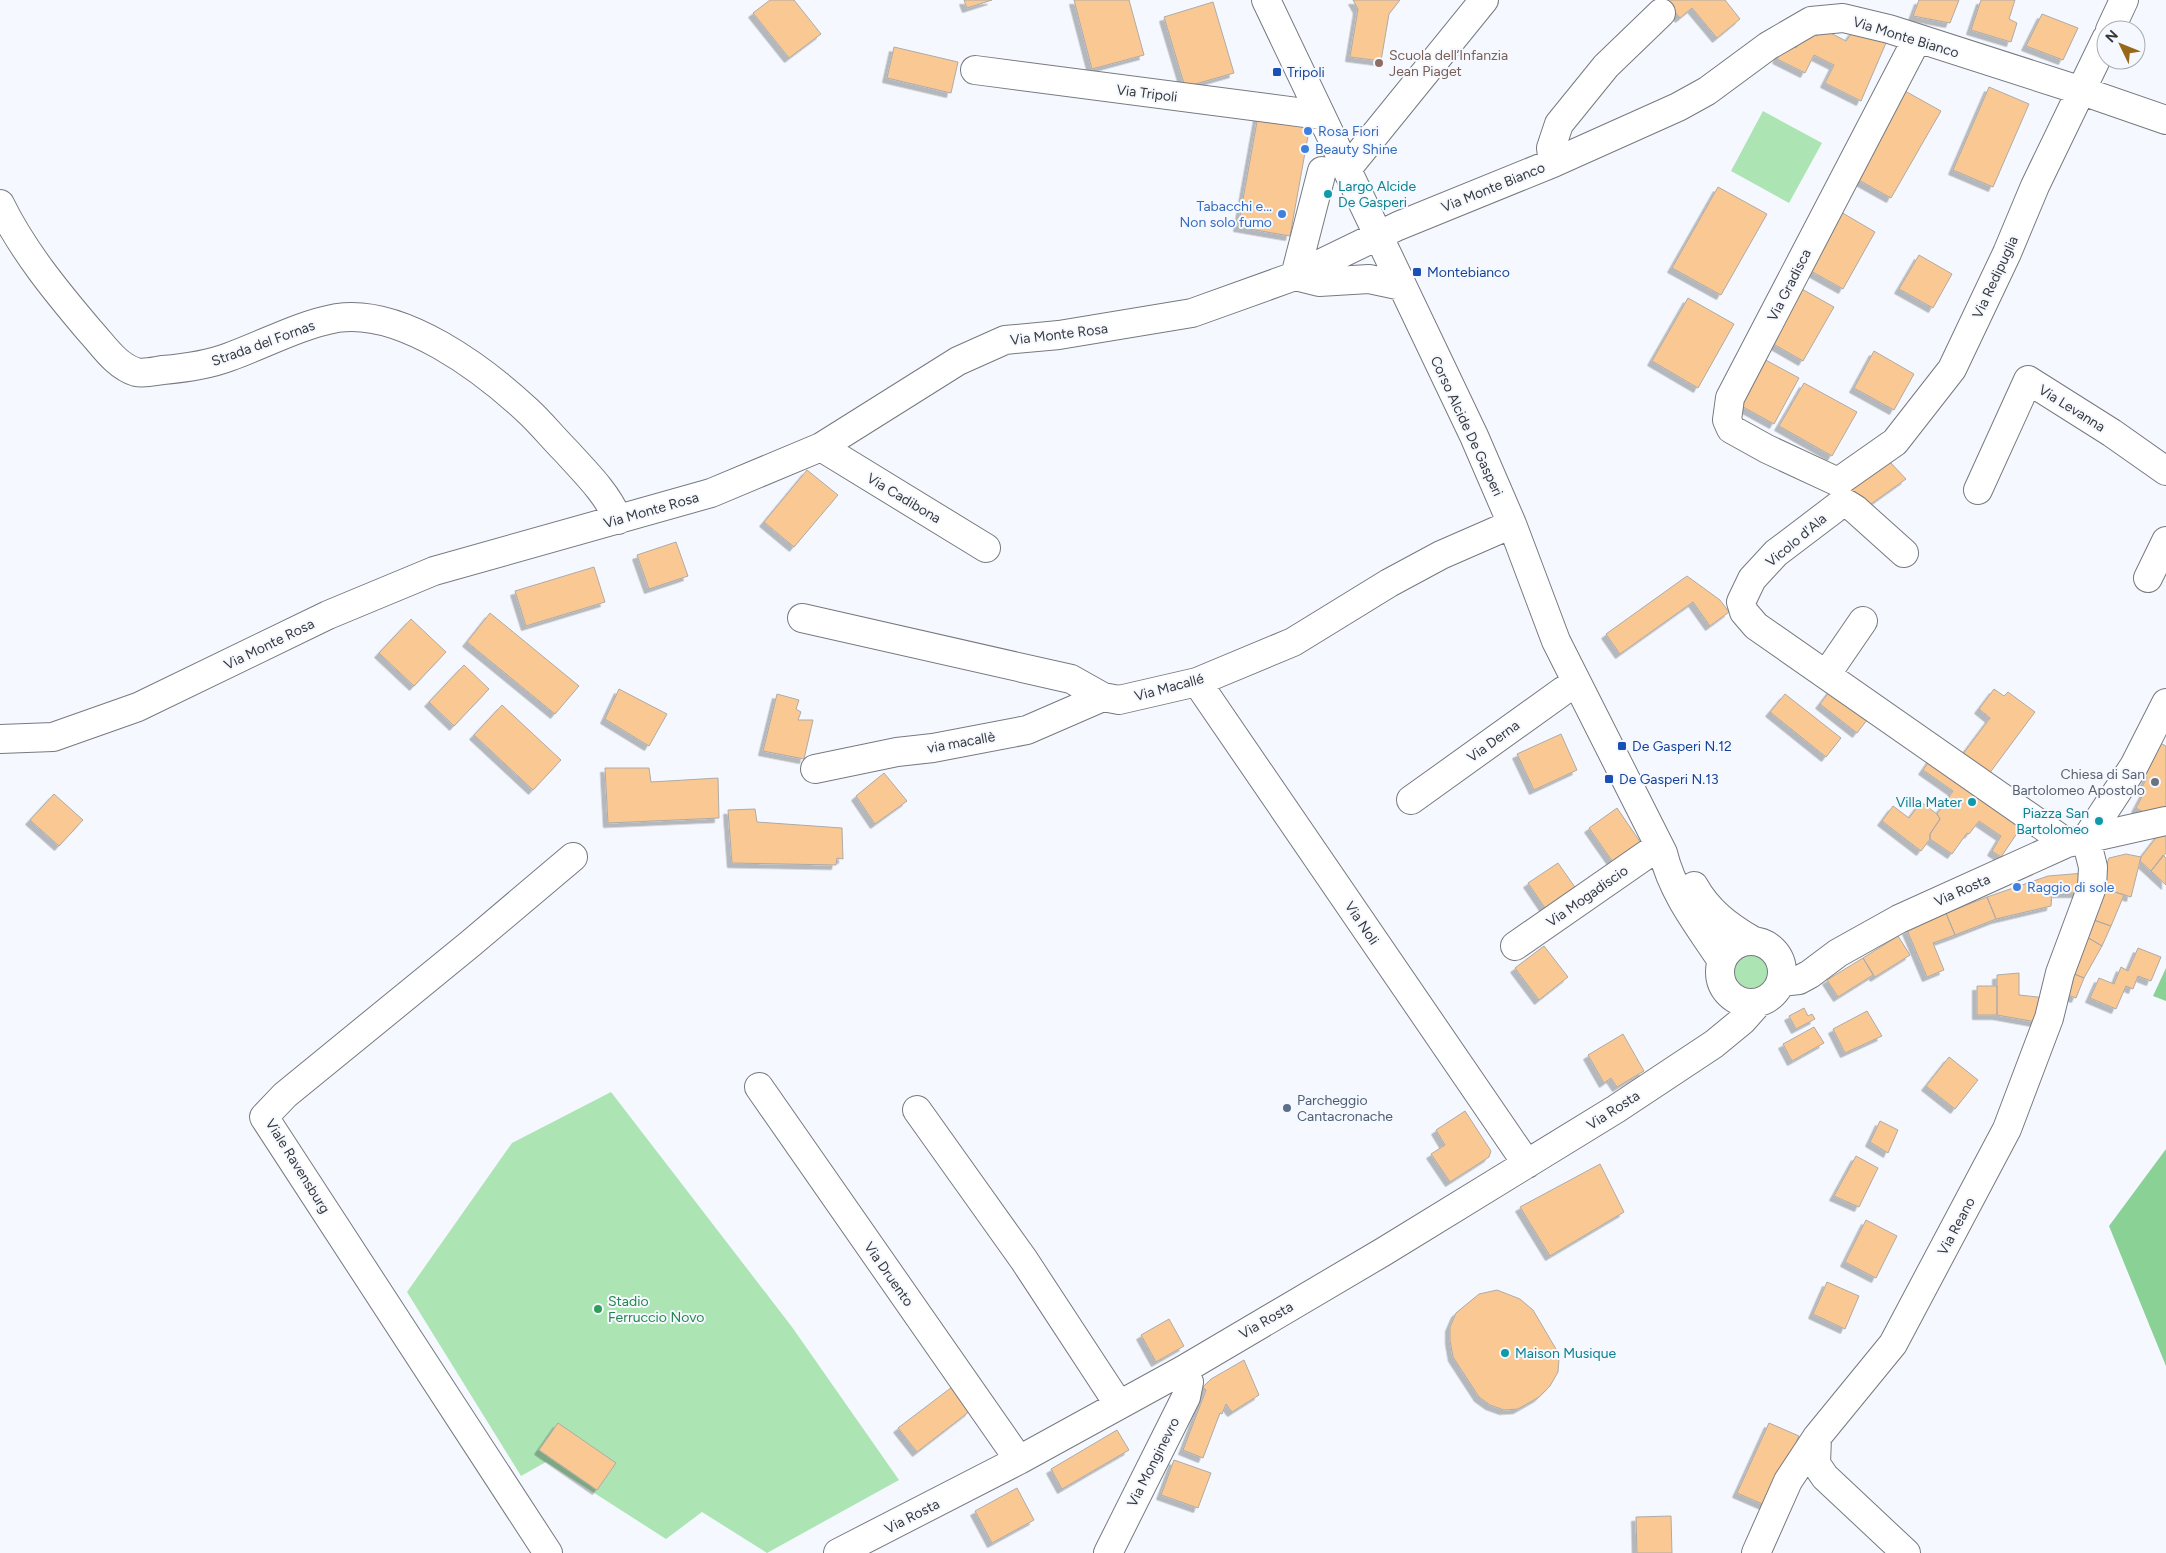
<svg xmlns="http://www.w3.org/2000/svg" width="2166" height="1553" viewBox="0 0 2166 1553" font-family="Figtree,sans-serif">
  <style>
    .green { fill: #ace4b4 }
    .forest { fill: #8ad195 }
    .building { fill: #fac893; stroke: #afaaa6; filter: url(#shadow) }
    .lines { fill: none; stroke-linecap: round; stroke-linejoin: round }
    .minor-casing { stroke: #767a7f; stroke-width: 30 }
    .minor { stroke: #fff; stroke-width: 28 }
    .education-dot { fill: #8d6e63; stroke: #f5f9ff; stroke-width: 2 }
    .transit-dot { fill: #1a4fb4; stroke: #f5f9ff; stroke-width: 2 }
    .shop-dot { fill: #3f7fe0; stroke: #f5f9ff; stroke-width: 2 }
    .culture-dot { fill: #0f9aa8; stroke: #f5f9ff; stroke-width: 2 }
    .worship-dot { fill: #6b7280; stroke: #f5f9ff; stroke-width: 2 }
    .service-dot { fill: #5c6f8a; stroke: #f5f9ff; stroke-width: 2 }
    .leisure-dot { fill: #2e9e5b; stroke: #f5f9ff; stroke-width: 2 }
    .labels { text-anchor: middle; stroke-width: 4; stroke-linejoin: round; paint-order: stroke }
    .street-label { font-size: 14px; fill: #37393b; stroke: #f5f9ff }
    .education-label { font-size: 14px; fill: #785e54; stroke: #f5f9ff; text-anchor: start }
    .transit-label { font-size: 14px; fill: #164399; stroke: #f5f9ff; text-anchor: start }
    .shop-label { font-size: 14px; fill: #366cbe; stroke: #f5f9ff; text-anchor: start }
    .culture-label { font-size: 14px; fill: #0d838f; stroke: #f5f9ff; text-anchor: start }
    .worship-label { font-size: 14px; fill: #5b616d; stroke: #f5f9ff; text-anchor: end }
    .service-label { font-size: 14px; fill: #4e5e75; stroke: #f5f9ff; text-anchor: start }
    .leisure-label { font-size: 14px; fill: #27864d; stroke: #f5f9ff; text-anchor: start }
  </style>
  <defs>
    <filter id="shadow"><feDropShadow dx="-4.5" dy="4.5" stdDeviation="0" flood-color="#0004"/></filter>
  </defs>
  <rect width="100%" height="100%" fill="#f5f9ff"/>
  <path class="green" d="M1763,111L1822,143L1789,203L1731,171Z
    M1734 971a17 17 0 1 1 34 0a17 17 0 1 1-34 0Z
    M611,1092L792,1327L899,1480L767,1553L702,1512L666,1539L546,1462L521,1476L407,1292L512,1143Z"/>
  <path class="forest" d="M2166,968V1001L2153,996Z
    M2166,1149V1366L2109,1226Z"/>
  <path class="building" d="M770,0H794L821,34L789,58L753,13Z
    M964,0H992L967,8Z
    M1074,0H1129L1144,55L1092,69Z
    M1353,0H1400L1389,14L1381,61L1350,57L1358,9Z
    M1665,0H1725L1740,19L1717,38L1692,8L1680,18Z
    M1919,0H1959L1950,23L1913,16Z
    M1981,0H2015L2009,19L2017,23L2011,42L1971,30Z
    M1213,2L1234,73L1185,87L1164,17Z
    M2042,14L2078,28L2063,60L2026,46Z
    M1821,28L1846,41L1853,31L1886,43L1861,101L1825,83L1834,65L1814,55L1805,73L1777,59L1786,42L1796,48L1806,30L1817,36Z
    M894,47L958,62L951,93L887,78Z
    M1989,87L2029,104L1993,187L1953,170Z
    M1905,91L1941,111L1891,198L1855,178Z
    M1258,116L1310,125L1290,236L1238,227Z
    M1718,187L1767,214L1721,295L1672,268Z
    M1841,212L1875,232L1843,289L1809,270Z
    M1919,255L1952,274L1933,308L1899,289Z
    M1800,288L1834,307L1803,361L1770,342Z
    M1688,298L1734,324L1698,388L1652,361Z
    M1874,351L1914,374L1894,410L1854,388Z
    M1762,358L1799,378L1774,424L1736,403Z
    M1804,383L1857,412L1832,456L1779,426Z
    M1890,462L1906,479L1864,509L1847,493Z
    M807,470L838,495L794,547L764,522Z
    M676,542L688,576L649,589L637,555Z
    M594,567L605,602L526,626L515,591Z
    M1687,576L1720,600L1729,612L1710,626L1693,602L1620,654L1606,634Z
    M490,613L579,686L555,714L467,642Z
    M411,619L446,652L414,686L379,653Z
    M464,665L489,689L454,726L429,702Z
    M1833,687L1870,716L1857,733L1820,704Z
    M619,689L667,714L649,746L605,719Z
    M1994,689L2004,696L2008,692L2035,712L1986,778L1960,758L1990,718L1979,709Z
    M777,694L799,700L796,709L801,712L798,720H813L804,759L763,751Z
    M1785,694L1841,738L1826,757L1770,712Z
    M502,705L561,760L533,790L474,735Z
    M1561,734L1577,770L1534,790L1517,754Z
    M2158,742L2166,746V817L2145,813L2136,808L2146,789L2142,787L2147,777L2141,774Z
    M1932,757L2026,820L2001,857L1992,851L2001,836L1979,821L1969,834L1967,833L1952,854L1930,839V834L1940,819L1937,814L1953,791L1923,770Z
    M605,768H649L651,782L718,778L719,818L608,823Z
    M884,773L907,801L875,824L856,796Z
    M54,794L83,820L59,846L30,820Z
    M1921,802L1937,814L1940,819L1930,834V839L1921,851L1882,821L1893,806L1909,818Z
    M1617,808L1645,849L1617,868L1589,828Z
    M755,809L757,822L842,828L843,859L837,858L836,865L732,863L728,810Z
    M2166,825V853L2151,871L2140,861L2141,857Z
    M2126,854L2141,857L2131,897L2099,887L2109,858Z
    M2163,855L2166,858V885L2151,871Z
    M1558,863L1579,893L1549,914L1528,883Z
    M2084,873L2080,893H2052L2051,906L1996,919L1987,897L2048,876Z
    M2099,887L2124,895L2111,926L2088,918Z
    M1987,897L1996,919L1955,935L1946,913Z
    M1946,913L1955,935L1933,943L1944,970L1927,977L1907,930Z
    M2088,918L2111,926L2102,946L2080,933Z
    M2080,933L2102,946L2084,978L2067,971Z
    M1898,936L1910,955L1875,977L1863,958Z
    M1544,946L1568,977L1539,1000L1515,968Z
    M2138,948L2161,957L2151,981L2138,976L2133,989L2126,986L2116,1009L2090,998L2099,978L2114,984L2121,967L2128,971Z
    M1863,958L1873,975L1838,997L1827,980Z
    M2067,971L2084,978L2076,998L2060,992Z
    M2019,973V995L2047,998L2042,1023L1997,1015V975Z
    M1977,986H1997V1015H1977Z
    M1804,1008L1808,1016L1812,1014L1815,1019L1796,1029L1789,1016Z
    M1867,1011L1882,1036L1845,1053L1833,1029Z
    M1814,1027L1824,1043L1792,1061L1783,1044Z
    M1623,1034L1644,1071L1617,1087L1611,1078L1604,1083L1588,1055Z
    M1949,1057L1978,1080L1955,1109L1926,1086Z
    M1465,1111L1491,1151L1489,1157L1450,1182L1431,1154L1445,1145L1436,1130Z
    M1880,1121L1898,1130L1888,1153L1870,1142Z
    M1856,1156L1878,1168L1859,1207L1834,1196Z
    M1600,1164L1624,1212L1550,1256L1520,1207Z
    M1866,1220L1897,1236L1876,1278L1845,1262Z
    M1827,1282L1859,1296L1845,1329L1813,1314Z
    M1497,1290L1520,1299L1533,1310L1556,1349L1559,1359L1558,1372L1550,1386L1539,1397L1518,1409L1504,1410L1490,1405L1479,1397L1453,1357L1450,1340V1327L1456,1313L1479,1294Z
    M1169,1319L1184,1346L1156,1362L1141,1335Z
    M1244,1360L1259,1395L1232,1412L1226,1404L1222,1414L1220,1413L1203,1458L1183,1450L1206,1390L1203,1387L1211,1379Z
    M952,1387L970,1411L917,1452L898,1428Z
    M558,1423L616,1463L597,1490L539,1450Z
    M1769,1423L1799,1436L1767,1506L1737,1493Z
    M1117,1430L1129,1450L1062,1489L1051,1469Z
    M1174,1460L1211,1473L1198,1508L1161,1495Z
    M1017,1488L1034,1520L992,1543L975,1511Z
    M1671,1516L1672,1553H1637L1636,1517Z"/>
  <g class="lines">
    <defs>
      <path id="minor" d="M1266,0L1474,436L1512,524L1556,641L1663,853C1673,894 1699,926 1722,961
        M2110,30L2124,0
        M1917,39L1730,398L1727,420L1731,429L1767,449L1838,482L1895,442L1952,369L2007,253L2035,186L2106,39
        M975,70L1320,115
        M1553,163L1551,148L1559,124L1606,66L1661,13
        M1347,169L1484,0
        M0,204C23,251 56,291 89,330C103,345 116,366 136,372C144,374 155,371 163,370C186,368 208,365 229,357C265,344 299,325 337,318C402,308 483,369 528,411C541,423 553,438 566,451C585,472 608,494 618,520
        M1295,276L1319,282L1369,279L1402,286
        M1295,276L1322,171
        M821,447L986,548
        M1978,490L2028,380L2112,433L2166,471
        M1904,553L1855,509L1847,504L1838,506L1776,553L1752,579L1741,602L1744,612L1756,626L2067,843
        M2148,578L2166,541
        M802,618L1071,679L1103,697L1119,700L1197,682L1293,642L1389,583L1441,555L1512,524
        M1826,675L1863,621
        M1197,682L1527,1164
        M0,739L53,737L138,707L328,615L434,571L711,493L821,447L958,361L1005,340L1059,335L1192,313L1295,276L1398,226L1553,163L1678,107L1707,91L1768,46L1811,21L1843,18L1889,29L2082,91L2166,120
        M815,769L897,752L933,748L1027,730L1103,697
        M1411,800L1563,691L1577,684
        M1694,886C1708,911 1728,926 1752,940
        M1720 972a31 31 0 1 1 62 0a31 31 0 1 1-62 0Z
        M1515,946L1659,846
        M1781,982L1799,980L1810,974L1838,953L1899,919L2067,843L2166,821
        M759,1087L1019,1460
        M917,1110L1024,1260L1119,1405
        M1817,1437L1816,1464L1825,1477L1906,1553
        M548,1553L264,1117L285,1095L470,944L573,857
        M838,1553L1019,1460L1183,1370L1383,1252L1616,1109L1714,1044L1742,1021L1758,1003
        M1108,1553L1186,1397L1189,1382L1183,1370
        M1756,1553L1788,1481L1817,1437L1893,1344L2007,1129L2049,1018L2060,973L2092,887L2093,867L2086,839L2134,766L2166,703"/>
    </defs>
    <use href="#minor" class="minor-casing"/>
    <use href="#minor" class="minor"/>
  </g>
  <circle class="education-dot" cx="1379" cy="63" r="5"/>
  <g class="transit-dot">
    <rect x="1272" y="67" width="10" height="10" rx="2.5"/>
    <rect x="1412" y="267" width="10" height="10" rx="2.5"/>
    <rect x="1617" y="741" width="10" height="10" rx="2.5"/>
    <rect x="1604" y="774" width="10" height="10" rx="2.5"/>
  </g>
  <g class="shop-dot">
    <circle cx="1308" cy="131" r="5"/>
    <circle cx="1305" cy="149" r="5"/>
    <circle cx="1282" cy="214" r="5"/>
    <circle cx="2017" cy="887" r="5"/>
  </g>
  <g class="culture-dot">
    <circle cx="1328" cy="194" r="5"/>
    <circle cx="1972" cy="802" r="5"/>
    <circle cx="2099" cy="821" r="5"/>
    <circle cx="1505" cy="1353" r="5"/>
  </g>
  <circle class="worship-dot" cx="2155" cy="782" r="5"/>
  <circle class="service-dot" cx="1287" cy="1108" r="5"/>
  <circle class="leisure-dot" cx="598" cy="1309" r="5"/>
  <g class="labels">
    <g class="street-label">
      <text transform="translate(1906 37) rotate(17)" y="5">Via Monte Bianco</text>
      <text transform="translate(1147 93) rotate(7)" y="5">Via Tripoli</text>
      <text transform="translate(1493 187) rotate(-22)" y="5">Via Monte Bianco</text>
      <text transform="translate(1995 277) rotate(-65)" y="5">Via Redipuglia</text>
      <text transform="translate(1789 285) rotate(-63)" y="5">Via Gradisca</text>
      <text transform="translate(1059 334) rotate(-7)" y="5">Via Monte Rosa</text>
      <text transform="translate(263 343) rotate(-20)" y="5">Strada del Fornas</text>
      <text transform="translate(2072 408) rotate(32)" y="5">Via Levanna</text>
      <text transform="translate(1467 426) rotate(65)" y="5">Corso Alcide De Gasperi</text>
      <text transform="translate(904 498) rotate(31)" y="5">Via Cadibona</text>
      <text transform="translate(651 510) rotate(-16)" y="5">Via Monte Rosa</text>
      <text transform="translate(1796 540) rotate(-40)" y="5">Vicolo d'Ala</text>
      <text transform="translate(269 644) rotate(-26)" y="5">Via Monte Rosa</text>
      <text transform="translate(1169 687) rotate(-15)" y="5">Via Macallé</text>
      <text transform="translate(1493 741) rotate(-36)" y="5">Via Derna</text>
      <text transform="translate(961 742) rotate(-10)" y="5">via macallè</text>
      <text transform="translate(1962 890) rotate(-24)" y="5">Via Rosta</text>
      <text transform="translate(1587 896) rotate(-35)" y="5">Via Mogadiscio</text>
      <text transform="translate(1362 923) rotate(56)" y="5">Via Noli</text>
      <text transform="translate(1613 1110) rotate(-33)" y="5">Via Rosta</text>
      <text transform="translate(298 1166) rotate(58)" y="5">Viale Ravensburg</text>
      <text transform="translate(1956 1226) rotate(-62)" y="5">Via Reano</text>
      <text transform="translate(889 1274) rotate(55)" y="5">Via Druento</text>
      <text transform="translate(1266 1320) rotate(-30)" y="5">Via Rosta</text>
      <text transform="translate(1153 1462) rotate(-63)" y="5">Via Monginevro</text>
      <text transform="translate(912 1516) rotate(-27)" y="5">Via Rosta</text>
    </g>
    <g class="education-label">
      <text x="1389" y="60">Scuola dell’Infanzia<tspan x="1389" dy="16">Jean Piaget</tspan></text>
    </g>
    <g class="transit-label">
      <text x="1287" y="77">Tripoli</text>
      <text x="1427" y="277">Montebianco</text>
      <text x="1632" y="751">De Gasperi N.12</text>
      <text x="1619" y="784">De Gasperi N.13</text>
    </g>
    <g class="shop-label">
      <text x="1318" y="136">Rosa Fiori</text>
      <text x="1315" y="154">Beauty Shine</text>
      <text x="1272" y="211" text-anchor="end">Tabacchi e...<tspan x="1272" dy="16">Non solo fumo</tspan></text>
      <text x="2027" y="892">Raggio di sole</text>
    </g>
    <g class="culture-label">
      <text x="1338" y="191">Largo Alcide<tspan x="1338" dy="16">De Gasperi</tspan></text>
      <text x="1962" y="807" text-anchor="end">Villa Mater</text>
      <text x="2089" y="818" text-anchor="end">Piazza San<tspan x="2089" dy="16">Bartolomeo</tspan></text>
      <text x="1515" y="1358">Maison Musique</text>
    </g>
    <g class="worship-label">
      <text x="2145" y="779">Chiesa di San<tspan x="2145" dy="16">Bartolomeo Apostolo</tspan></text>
    </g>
    <g class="service-label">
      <text x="1297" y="1105">Parcheggio<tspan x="1297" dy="16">Cantacronache</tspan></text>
    </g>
    <g class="leisure-label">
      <text x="608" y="1306">Stadio<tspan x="608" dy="16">Ferruccio Novo</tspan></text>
    </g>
  </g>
  <g transform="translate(2121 45) rotate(313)"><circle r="24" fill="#f5f9ff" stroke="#a9acb1"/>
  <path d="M0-4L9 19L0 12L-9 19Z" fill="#976819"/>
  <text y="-8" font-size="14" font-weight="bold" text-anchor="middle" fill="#37393b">N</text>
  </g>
</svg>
